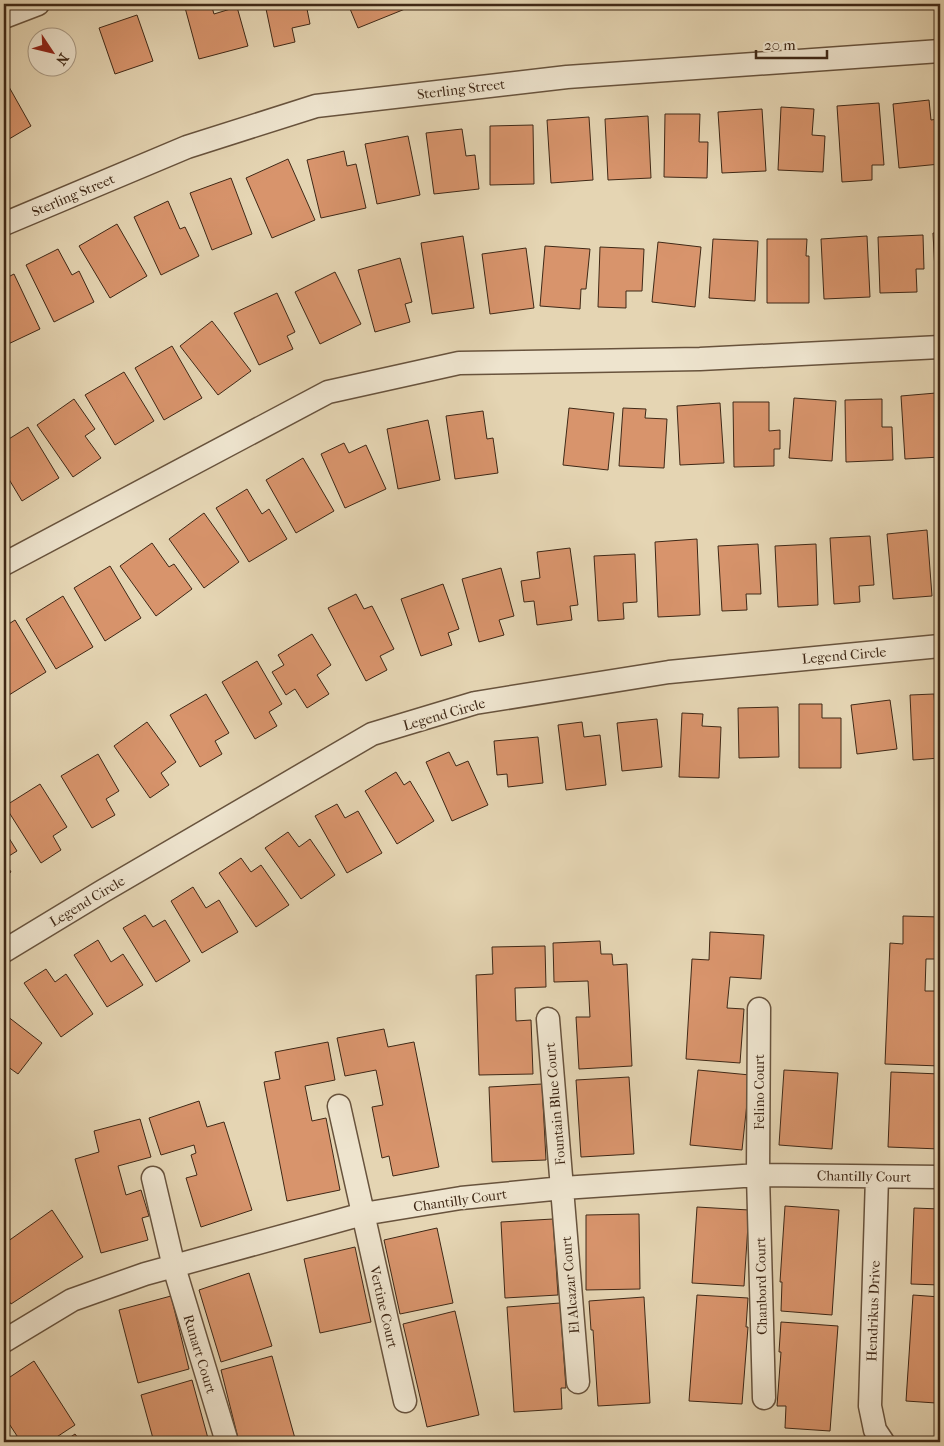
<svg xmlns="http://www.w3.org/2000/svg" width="944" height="1446" viewBox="0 0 944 1446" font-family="'IM FELL French Canon',serif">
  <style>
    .building { fill: #d8946c; stroke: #3f2816 }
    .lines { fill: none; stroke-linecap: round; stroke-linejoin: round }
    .minor-casing { stroke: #68533d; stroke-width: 25 }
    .minor { stroke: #eee4ce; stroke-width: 22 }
    .labels { text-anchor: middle; stroke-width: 4; stroke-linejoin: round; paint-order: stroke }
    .street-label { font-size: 14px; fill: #3f2816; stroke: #eee4ce }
  </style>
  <rect width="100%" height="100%" fill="#e5d5b3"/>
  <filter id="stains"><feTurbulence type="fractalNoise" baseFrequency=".004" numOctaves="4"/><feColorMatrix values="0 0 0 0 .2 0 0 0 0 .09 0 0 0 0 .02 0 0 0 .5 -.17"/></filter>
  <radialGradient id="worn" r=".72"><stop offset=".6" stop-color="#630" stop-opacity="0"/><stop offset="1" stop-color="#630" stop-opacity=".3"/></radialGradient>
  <path class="building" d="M184,4H211L214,14L237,7L248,46L199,59Z
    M265,4H306L310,24L292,28L295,42L274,47Z
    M348,4H403L405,9L358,28Z
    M137,15L153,61L115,74L99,28Z
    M4,78L31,126L4,142Z
    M929,100L931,120L938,119L940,164L899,168L893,104Z
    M879,103L884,165H872V180L842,182L837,106Z
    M781,107L814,109L812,135L825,136L823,172L778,170Z
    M762,109L766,171L722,173L718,112Z
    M665,114H700L699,142H708L707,178L664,177Z
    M648,116L651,178L608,180L605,119Z
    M589,117L593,180L551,183L547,120Z
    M533,125L534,184L490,185V126Z
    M462,129L466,156L475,155L479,189L434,194L426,133Z
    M408,136L420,195L377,204L365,144Z
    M344,151L347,166L356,164L366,208L321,218L307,160Z
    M288,159L315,220L272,238L246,178Z
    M231,178L252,234L212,250L190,193Z
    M168,201L180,229L185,227L199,256L161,275L134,217Z
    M117,224L147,276L110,298L79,246Z
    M933,233H940V290H936Z
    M923,235L924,269H916L917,292L880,293L878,237Z
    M463,236L474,308L432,314L421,243Z
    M867,236L870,297L824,299L821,239Z
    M713,239L758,241L755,301L709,298Z
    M767,239H807L806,256H809V303H767Z
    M658,242L701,247L695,307L652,302Z
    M545,246L590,249L586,289H581L580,309L540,306Z
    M600,247L644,249L642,291H626V308L598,307Z
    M526,248L534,308L490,314L482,254Z
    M58,249L72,275L79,271L94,302L54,322L26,265Z
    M400,258L412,302L405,304L410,322L375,332L358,270Z
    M335,272L361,324L320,344L295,292Z
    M14,274L40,329L4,346V279Z
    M277,293L295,332L287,336L293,349L259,365L234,313Z
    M212,321L251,371L218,395L180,346Z
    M172,346L202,398L164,420L135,368Z
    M124,372L154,421L115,445L85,395Z
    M936,393L938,422H940V457L905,459L901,396Z
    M794,398L836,401L832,461L789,458Z
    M74,399L95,429L85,436L101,458L73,477L37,425Z
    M882,399V427H892L893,460L846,462L845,400Z
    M733,402H769V431L780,430V449H774V466L734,467Z
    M720,403L724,463L680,465L677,406Z
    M569,408L614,413L608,470L563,465Z
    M623,408L646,409L645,418L667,419L664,468L619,466Z
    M483,411L487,439L493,438L498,473L455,479L446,416Z
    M428,420L440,480L398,489L387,429Z
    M28,427L59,478L22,501L4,471V442Z
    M344,443L349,453L366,445L386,489L345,508L321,454Z
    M303,458L334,511L296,533L266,480Z
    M247,489L262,514L269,509L287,539L249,562L216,508Z
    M204,513L239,562L204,588L169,539Z
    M927,530L932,596L893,599L887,534Z
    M870,536L874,585L859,586L860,602L834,604L830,538Z
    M697,539L700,615L658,617L655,542Z
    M152,543L169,567L174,564L192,589L156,616L120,566Z
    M758,544L761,594H746L747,610L722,611L718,546Z
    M816,544L818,605L778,607L775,546Z
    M570,548L578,605L570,606L572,620L537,625L534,601L524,602L521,581L540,578L537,552Z
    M635,554L637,602L623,603L624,619L598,621L594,556Z
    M110,566L141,618L105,641L74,588Z
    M501,568L514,616L499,620L504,635L479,642L462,579Z
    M443,584L459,629L448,633L452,645L421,656L401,599Z
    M356,594L364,609L372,606L394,649L380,656L387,670L366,681L328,608Z
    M63,596L93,647L56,669L26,619Z
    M15,620L46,672L9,695L4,687V627Z
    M312,634L331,665L317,675L329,694L307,708L295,689L286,695L272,672L284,665L278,655Z
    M257,661L282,704L269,712L277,726L255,739L222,682Z
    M206,694L229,733L215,741L222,754L200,767L170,715Z
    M934,694L935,708H940V758L913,760L910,695Z
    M890,700L897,749L857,754L851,705Z
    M799,704H822V718H841V768H799Z
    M778,707L779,757L739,758L738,708Z
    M682,713L703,714L702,726L721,727L719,778L679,777Z
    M657,719L662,767L622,771L617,723Z
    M147,722L176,762L161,773L169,785L150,798L114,746Z
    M582,722L584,737L600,735L606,785L566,790L558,725Z
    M538,737L543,783L508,787L507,774L497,775L494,741Z
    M449,752L456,766L468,761L488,805L452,821L426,762Z
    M98,754L119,791L106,799L115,815L92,828L61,776Z
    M396,772L404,785L410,781L434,821L397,844L365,791Z
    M40,784L67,827L53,836L61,850L41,863L5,806Z
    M337,804L345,818L358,811L382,853L347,873L315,816Z
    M4,830L17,851L4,859Z
    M288,832L299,847L310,839L335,875L301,899L265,848Z
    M241,858L251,872L261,865L289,905L256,927L219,873Z
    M4,861L11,872L4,877Z
    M193,887L206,908L219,900L238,932L202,953L171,901Z
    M145,915L153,927L165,920L190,961L156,982L123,928Z
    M903,916L940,917V959H926L925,991H940V1066L885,1064L890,943L903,944Z
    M710,932L764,935L761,979L730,977L727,1008L744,1009L740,1063L686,1059L692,959L709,960Z
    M98,940L111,962L123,954L143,985L107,1007L74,955Z
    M600,941L601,954H612L613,965L627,964L632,1066L579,1069L576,1017H590L588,981L554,982L553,943Z
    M545,946L546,987L515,988L516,1021L531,1020L533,1074L479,1075L476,975L493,974L492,947Z
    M46,969L55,982L66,974L93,1014L61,1037L24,983Z
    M7,1016L42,1043L18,1074L4,1064V1021Z
    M384,1029L388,1047L414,1042L439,1167L393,1176L389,1156L382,1158L372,1107L383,1105L376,1070L345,1076L337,1038Z
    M328,1042L335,1080L305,1086L312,1121L326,1118L340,1190L287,1201L264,1082L280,1079L275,1052Z
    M698,1070L750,1075L742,1150L690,1145Z
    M784,1070L838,1073L832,1149L779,1145Z
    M891,1072L940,1074V1149L888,1147Z
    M629,1077L634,1154L581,1157L576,1080Z
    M542,1084L546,1160L492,1162L489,1087Z
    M199,1101L207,1127L224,1122L252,1210L201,1227L186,1178L197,1175L191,1155L196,1153L194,1145L161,1155L149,1118Z
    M140,1119L151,1157L118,1166L126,1195L141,1190L149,1216L142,1218L148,1240L101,1253L75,1159L99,1152L94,1131Z
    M785,1206L839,1210L832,1315L781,1311L782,1282H780Z
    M697,1207L749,1210L744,1286L692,1283Z
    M914,1208L940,1209V1285L911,1284Z
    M52,1210L83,1257L11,1304L7,1298L4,1300V1244Z
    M639,1214L640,1289L586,1290V1215Z
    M553,1219L558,1295L505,1298L501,1222Z
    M437,1228L453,1303L400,1314L384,1240Z
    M355,1247L371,1322L320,1333L304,1259Z
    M249,1273L272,1346L221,1362L199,1290Z
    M697,1295L748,1298L746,1327H748L742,1404L689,1401Z
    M913,1295L940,1297V1422H935L936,1403L906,1401Z
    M171,1296L189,1369L138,1383L119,1310Z
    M644,1297L650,1403L598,1406L593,1330H591L589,1301Z
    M560,1303L566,1388H561L562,1409L514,1412L507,1307Z
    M455,1311L479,1415L427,1427L403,1324Z
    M781,1322L838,1326L830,1431L785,1428L786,1406H777L781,1352H779Z
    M272,1356L296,1442H239L221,1370Z
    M34,1361L75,1425L49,1442H21L4,1416V1406L6,1404L4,1400V1381Z
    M192,1380L209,1442H154L141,1395Z
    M75,1434L81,1442H63Z"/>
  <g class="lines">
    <defs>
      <path id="minor" d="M4,17L38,4
        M4,224L187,147L316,106L567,77L940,51
        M4,564L328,392L459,363L700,359L940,347
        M4,951L103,891L372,734L475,703L669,672L940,646
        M759,1009L758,1175L764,1398
        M548,1019L578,1382
        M339,1106L405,1401
        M877,1177L870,1406L875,1430L883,1442
        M153,1178L174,1267L227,1442
        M4,1341L72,1300L145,1274L363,1214L461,1198L563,1188L758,1175L940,1177"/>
    </defs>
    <use href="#minor" class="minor-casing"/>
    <use href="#minor" class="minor"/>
  </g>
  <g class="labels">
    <g class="street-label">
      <text transform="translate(461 89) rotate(-7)" y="5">Sterling Street</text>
      <text transform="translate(73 195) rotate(-23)" y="5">Sterling Street</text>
      <text transform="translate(844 655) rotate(-5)" y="5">Legend Circle</text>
      <text transform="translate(444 714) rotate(-16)" y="5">Legend Circle</text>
      <text transform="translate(87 901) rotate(-31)" y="5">Legend Circle</text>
      <text transform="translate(759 1092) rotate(-90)" y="5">Felino Court</text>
      <text transform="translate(555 1104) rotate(-95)" y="5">Fountain Blue Court</text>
      <text transform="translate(864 1176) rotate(1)" y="5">Chantilly Court</text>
      <text transform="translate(460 1200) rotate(-8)" y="5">Chantilly Court</text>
      <text transform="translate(570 1285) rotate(-95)" y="5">El Alcazar Court</text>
      <text transform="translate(761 1286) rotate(-91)" y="5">Chanbord Court</text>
      <text transform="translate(384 1307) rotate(77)" y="5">Vertine Court</text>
      <text transform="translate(873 1311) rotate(-88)" y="5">Hendrikus Drive</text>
      <text transform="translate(200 1354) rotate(73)" y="5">Runart Court</text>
    </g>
  </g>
  <rect width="944" height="1446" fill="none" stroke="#e5d5b3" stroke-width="20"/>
  <rect x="5" y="5" width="934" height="1436" fill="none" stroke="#3f2816" stroke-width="2.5"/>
  <rect x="10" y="10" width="924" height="1426" fill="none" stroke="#3f2816"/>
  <g transform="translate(52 52) rotate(125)"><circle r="24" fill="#eee4ce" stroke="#a89984"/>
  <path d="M0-4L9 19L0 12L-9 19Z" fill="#8f2418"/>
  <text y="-8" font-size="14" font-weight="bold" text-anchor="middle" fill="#3f2816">N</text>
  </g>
  <path d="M756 50v8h71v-8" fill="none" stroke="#3f2816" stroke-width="2.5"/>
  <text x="764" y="50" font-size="15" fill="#3f2816" stroke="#eee4ce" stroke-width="4" paint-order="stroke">20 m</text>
  <rect width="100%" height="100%" filter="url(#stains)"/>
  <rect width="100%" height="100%" fill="url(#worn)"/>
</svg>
